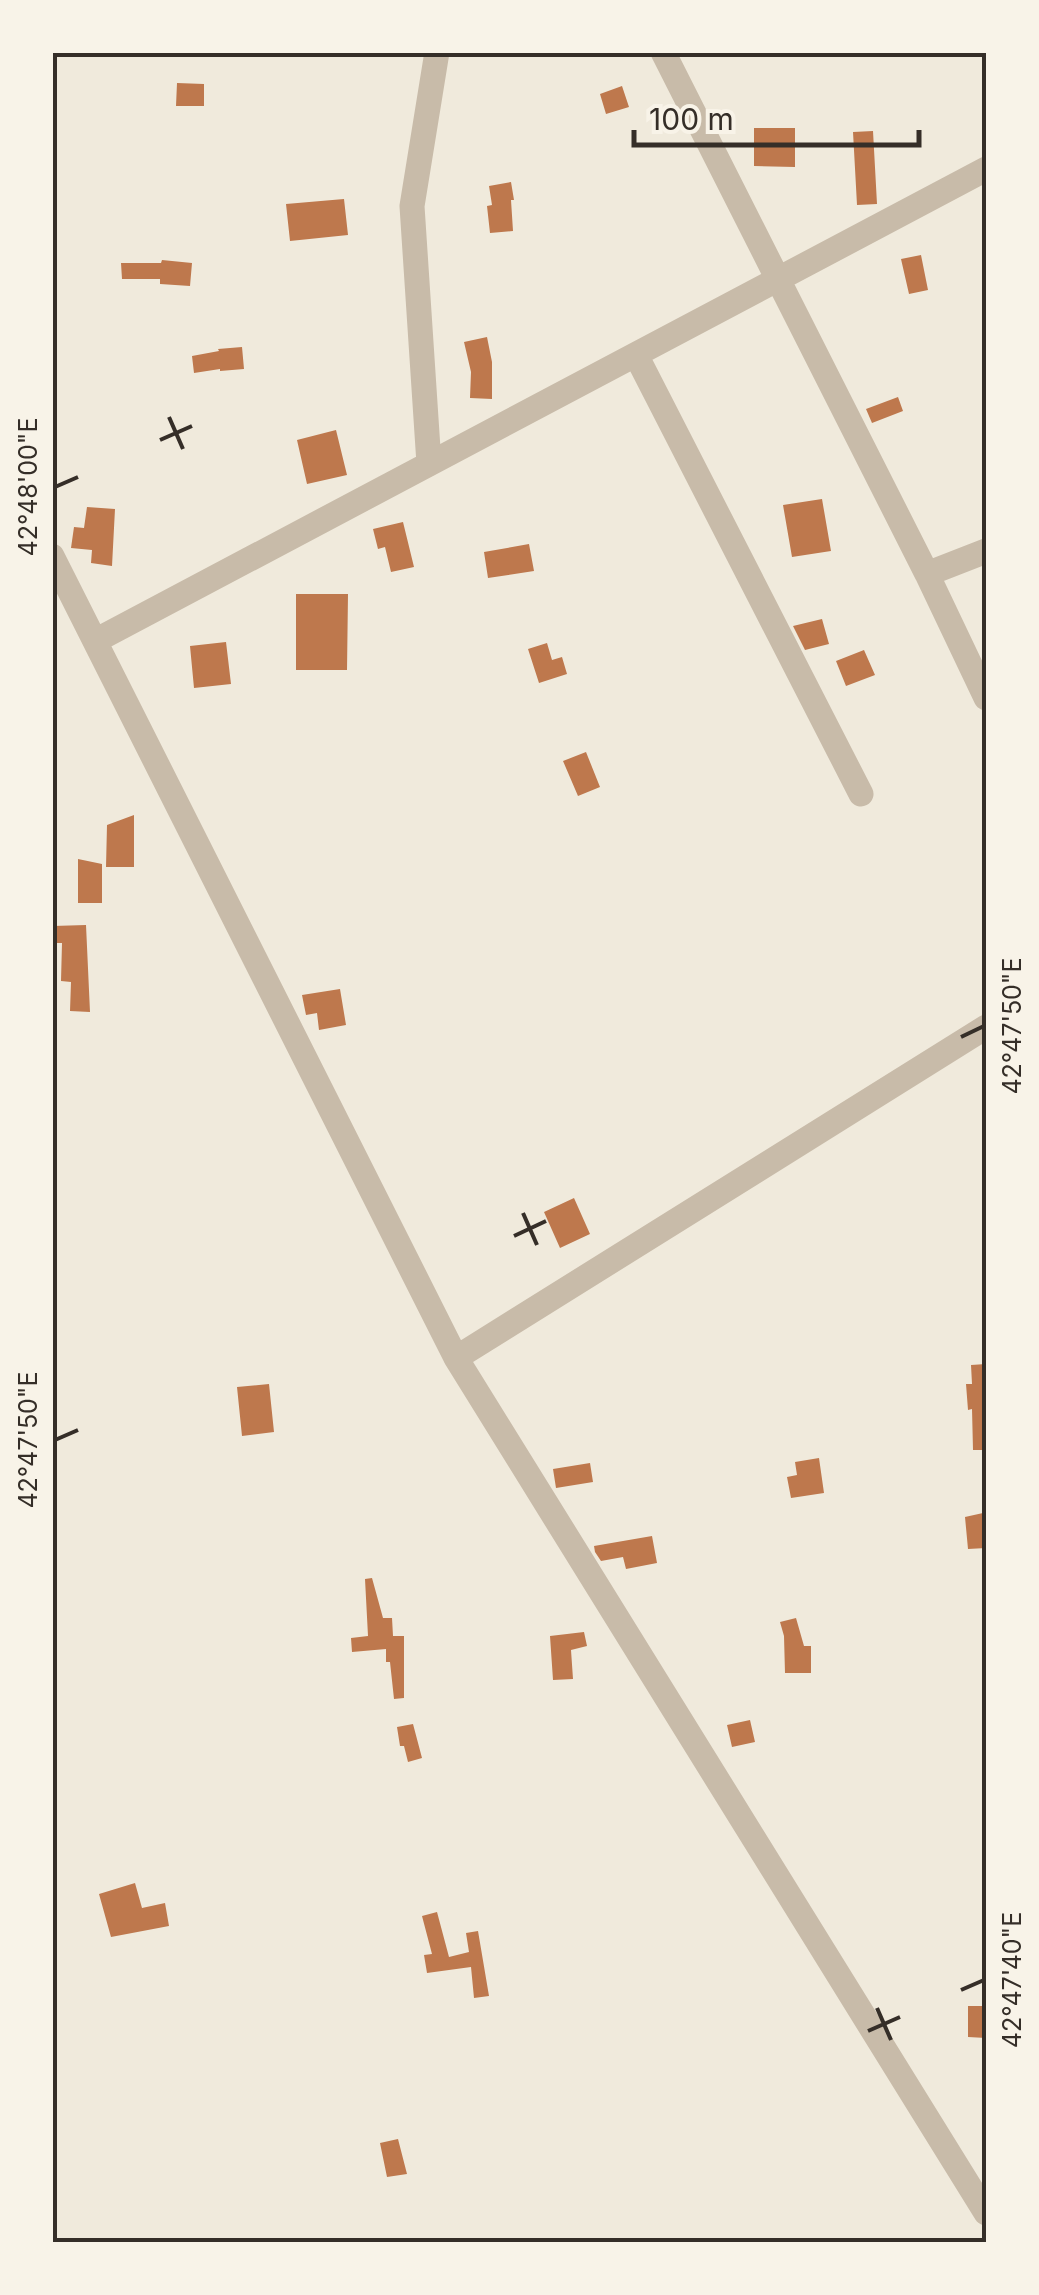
<svg xmlns="http://www.w3.org/2000/svg" width="1039" height="2295" viewBox="0 0 1039 2295" font-family="Inter,sans-serif">
  <style>
    .building { fill: #be784d }
    .lines { fill: none; stroke-linecap: round; stroke-linejoin: round }
    .minor { stroke: #c8bba9; stroke-width: 25 }
    .ticks { fill: none; stroke: #352e28; stroke-width: 4 }
    .neatline { fill: none; stroke: #352e28; stroke-width: 4 }
    .ticks-label { font-size: 25px; text-anchor: middle; fill: #352e28 }
  </style>
  <rect width="100%" height="100%" fill="#f0eadc"/>
  <path class="building" d="M177,83L204,84V106H176Z
    M622,86L629,107L606,114L600,94Z
    M754,128H795V167L754,166Z
    M873,131L877,204L857,205L853,132Z
    M511,182L514,200H511L513,231L490,233L487,206L492,205L489,186Z
    M344,199L348,235L290,241L286,204Z
    M921,255L928,290L909,294L901,259Z
    M162,260L192,263L190,286L160,284V279H122L121,263H161Z
    M487,337L492,362V399L470,398L471,372L464,342Z
    M242,347L244,369L220,371V369L194,373L192,356L219,351L218,349Z
    M898,397L903,411L872,423L866,409Z
    M336,430L347,475L307,484L297,440Z
    M822,499L831,551L792,557L783,505Z
    M87,507L115,509L112,566L91,563L92,550L71,548L74,527L84,528Z
    M403,522L414,567L391,572L385,547L378,549L373,529Z
    M529,544L534,571L488,578L484,552Z
    M296,594H348L347,670H296Z
    M822,619L829,644L805,650L793,626Z
    M226,642L231,684L194,688L190,646Z
    M547,643L552,660L562,657L567,674L539,683L528,649Z
    M864,650L875,675L846,686L836,661Z
    M586,752L600,787L578,796L563,761Z
    M134,815V867H106L107,825Z
    M78,859L102,864V903H78Z
    M86,925L90,1012L70,1011L71,982L61,981L62,943H54L53,926Z
    M340,989L346,1025L319,1030L317,1013L306,1015L302,995Z
    M574,1198L590,1234L560,1248L544,1212Z
    M986,1364V1450H973L972,1409L968,1410L966,1384H972L971,1365Z
    M269,1384L274,1432L242,1436L237,1387Z
    M819,1458L824,1493L791,1498L787,1477L797,1475L795,1462Z
    M590,1463L593,1482L556,1488L553,1469Z
    M983,1513L986,1548L968,1549L965,1517Z
    M652,1536L657,1563L626,1569L623,1557L601,1561L595,1552L594,1546Z
    M372,1578L383,1618H392L393,1636H404V1698L394,1699L390,1662H386V1649L352,1652L351,1638L368,1636L365,1579Z
    M796,1618L804,1646H811V1673H785L784,1636L780,1622Z
    M584,1632L587,1646L571,1650L573,1679L553,1680L550,1636Z
    M750,1720L755,1742L732,1747L727,1725Z
    M413,1724L422,1758L408,1762L404,1746H400L397,1727Z
    M135,1883L142,1908L165,1903L169,1926L111,1937L99,1894Z
    M437,1912L449,1957L469,1952L466,1933L478,1931L489,1996L474,1998L471,1967L427,1973L424,1955L432,1954L422,1916Z
    M968,2006H986V2038L968,2037Z
    M398,2139L407,2174L387,2177L380,2143Z"/>
  <g class="lines">
    <path class="minor" d="M663,52L927,574L986,698
      M636,355L861,794
      M429,464L412,206L437,52
      M52,556L456,1358L986,2213
      M927,574L986,551
      M95,641L986,169
      M456,1358L986,1027"/>
  </g>
  <path class="ticks" d="M169,417L183,449M160,440L192,426M55,487L78,477M961,1037L984,1026M523,1213L537,1245M514,1236L546,1221M55,1440L78,1430M961,1990L984,1980M877,2008L891,2040M868,2031L900,2017"/>
  <rect width="1039" height="2295" fill="none" stroke="#f8f3e8" stroke-width="110"/>
  <path d="M634 130v15h285v-15" fill="none" stroke="#352e28" stroke-width="5"/>
  <text x="649" y="130" font-size="30" fill="#352e28" stroke="#f8f3e8" stroke-width="8" paint-order="stroke">100 m</text>
  <rect x="55" y="55" width="929" height="2185" class="neatline"/>
  <g class="ticks-label">
    <text transform="translate(28 487) rotate(-90)" y="9">42°48'00"E</text>
    <text transform="translate(1012 1026) rotate(-90)" y="9">42°47'50"E</text>
    <text transform="translate(28 1440) rotate(-90)" y="9">42°47'50"E</text>
    <text transform="translate(1012 1980) rotate(-90)" y="9">42°47'40"E</text>
  </g>
</svg>
